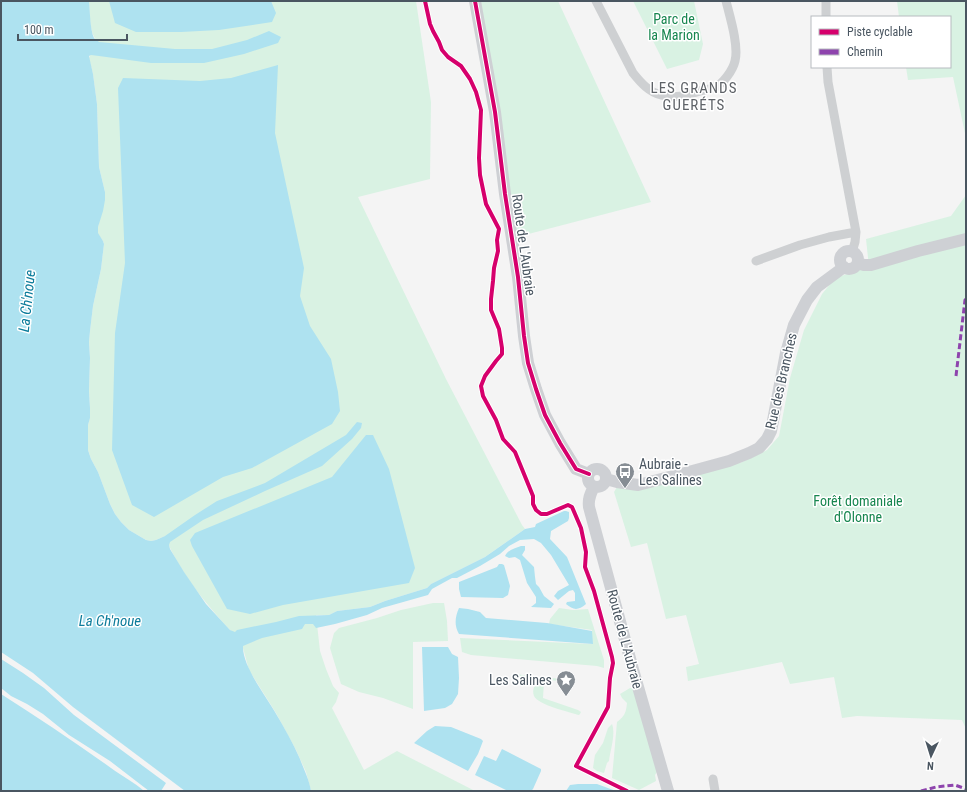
<svg xmlns="http://www.w3.org/2000/svg" width="967" height="792" viewBox="0 0 967 792" font-family="'Roboto Condensed',sans-serif">
  <style>
    .green { fill: #d9f2e3 }
    .water { fill: #aee2f0 }
    .lines { fill: none; stroke-linecap: round; stroke-linejoin: round }
    .street { stroke: #ced0d2; stroke-width: 9 }
    .secondary { stroke: #ced0d4; stroke-width: 12 }
    .quiet { stroke: #8e44ad; stroke-width: 3; stroke-dasharray: 6 3; stroke-linecap: butt }
    .cycleway-casing { stroke: #fff; stroke-width: 6 }
    .cycleway { stroke: #d6006c; stroke-width: 4 }
    .labels { text-anchor: middle; stroke-width: 3; stroke-linejoin: round; paint-order: stroke }
    .park-label { font-size: 14px; fill: #17864f; stroke: #fff }
    .street-label { font-size: 14px; fill: #4a5661; stroke: #fff }
    .poi-label { font-size: 14px; fill: #4a5661; stroke: #fff; text-anchor: start }
    .neighbourhood-label { font-size: 15px; letter-spacing: 1px; fill: #5f6368; stroke: #fff }
    .water-label { font-size: 15px; font-style: italic; fill: #0c7c9b; stroke: #fff }
  </style>
  <rect width="100%" height="100%" fill="#f4f4f4"/>
  <path class="green" d="M89,1H416L431,102L430,179L358,197L446,379L522,525L525,529L485,557L431,584L427,588L385,601L370,607L337,611L329,615H316L320,651L326,669L333,686L339,693L336,702L332,708L364,770L397,751L475,791H311L306,772L296,750L276,713L249,670L243,648L233,632L230,630C208,606 186,580 171,550C169,546 167,540 165,536L156,540L151,541L146,540L129,530L121,522L115,514L110,504L98,472L91,459L88,450V425L90,417V408L89,391L90,358L89,342L90,331L93,306L101,269L104,244L103,241L98,234V227L105,192L99,167L97,104L93,74L89,58L97,41C89,32 90,13 89,1Z
    M480,1H558L651,202L517,237Z
    M633,1H694L703,44L699,60L667,69Z
    M897,1H966V138L953,77L908,80L906,67H950V17H899Z
    M966,195V729L962,720L857,716L842,718L834,677L790,684L782,662L688,681L686,667L699,664L686,615L666,619L647,543L631,547L614,492L617,487L740,462V463L767,450L779,436L790,378L804,330L822,294L835,278L869,267L866,239L951,216Z
    M433,603H444L447,621L448,641L413,642V709L383,698L359,692L341,684L330,648L334,633L339,628L377,618L401,610Z
    M559,608L573,610L588,609L604,660V668L597,666L471,655L462,652L460,638L592,644V630L549,624L550,619Z
    M515,674C521,674 533,678 538,677L565,679V682L550,680L544,682L543,698L578,710L581,712L580,714L579,715C569,712 538,705 534,696C532,691 534,687 536,683L514,678H513Z
    M630,688H633L657,772L655,775L656,781L639,790L612,778L617,722C625,716 626,712 627,703L622,698L620,694Z
    M612,724C616,734 610,751 609,761L607,763L604,773L597,771L593,768L594,761L595,755L603,743L608,728Z"/>
  <path class="water" d="M1,1H89C90,10 90,30 94,38C96,40 97,40 99,42L175,49H212L247,40L269,31L281,37L278,43L244,54L204,63H151L99,56L91,55L89,56L93,74L97,104L99,167L105,192V200L103,211L98,227V233L103,241L104,244L101,269L93,306L90,331L89,342L90,358L89,391L90,408V418L88,425V450L91,459L98,472L110,504L115,514L121,522L129,530L146,540L151,541L156,540L165,536L195,515L217,501L265,483L346,435L357,422L362,423L361,428L352,439L322,466L265,491L203,520L170,542L169,545L170,549L184,572L206,604L230,630L235,632L237,630L276,622L299,616L329,615L337,611L370,607L385,601L427,588L431,584L485,557L525,529L535,527L536,524L564,511H566L569,512V518L568,521L551,531L550,539L567,557L586,604C578,611 573,610 566,604L567,602L575,601V593L573,590L569,591L558,600L554,596L558,591L569,585L551,555L541,543L534,539L520,540L509,546L500,554L480,566L457,578H452L432,589L428,595L382,608L367,615L335,624L316,628L313,624H305L302,629L262,638L243,646C242,665 265,695 275,712C284,727 293,743 300,759C304,770 309,779 311,791H185L73,707L33,673L1,652Z
    M109,1H271L276,13L272,22L219,30L181,32H136L115,23Z
    M278,65L275,133L304,268L300,296L310,326L331,359L338,392L340,411L332,424L252,468L223,477L154,517L132,505L112,450L115,333L125,263L118,88L123,78L200,81L231,78Z
    M366,435H373L389,469L415,568L409,583L283,605L250,614L227,609L192,546L190,540L195,533L332,477Z
    M521,546H525V550L522,555L534,567L535,577L536,584L539,587L544,596L554,604L551,608L531,607L536,603V597L527,583L520,560L515,557L509,558L505,556C508,550 515,548 521,546Z
    M499,564H502L504,565L510,586L508,595L503,598L461,597L459,589V582L497,567Z
    M459,608L468,609L480,612L486,618L547,623L592,631L593,644L459,634C454,626 455,617 459,608Z
    M422,647H448L452,654L458,657L459,678L458,694L452,704L445,708L424,711Z
    M1,659L23,673L44,688L74,715L166,783L161,791H149L110,761L69,735L43,714L27,704L11,696L1,688Z
    M1,694C38,718 75,742 111,768C122,776 134,782 144,791H1Z
    M435,726L451,727L481,739L483,741L478,754L468,771L414,743L427,731Z
    M502,749L541,769V771L533,789L531,791H508L475,775L484,756L496,761Z
    M578,784H597L616,791H566L570,785Z"/>
  <g class="lines">
    <path class="street" d="M596,1L633,73C641,83 649,92 661,95C675,99 687,95 700,91C705,90 711,89 715,87C723,84 733,70 735,61C739,46 730,17 726,1
      M826,17V1
      M827,67L828,82L856,232L855,242L852,252
      M756,261L800,245L829,237L856,232
      M713,779L715,791"/>
    <path class="secondary" d="M475,1L495,112L505,194L518,277L524,336L528,363L536,389L545,415L560,443L576,469L589,474
      M840 260a9 9 0 1 1 18 0a9 9 0 1 1-18 0Z
      M858,263L864,265H871L918,251L966,239
      M588 478a9 9 0 1 1 18 0a9 9 0 1 1-18 0Z
      M606,479L617,482L638,485L685,473L729,461L749,453L759,448L767,439L771,431L786,353L794,325L807,300L817,287L844,267
      M594,487C590,494 588,499 589,507L634,673L668,791"/>
    <path class="quiet" d="M956,376L965,300L966,299
      M921,791L936,787L955,785L966,789"/>
    <defs>
      <path id="cycleway" d="M425,1L430,24L433,31L439,42L442,50L448,57L461,66L470,79L476,92L481,110L479,158L480,175L486,204L499,229L497,240L498,251L494,268L493,281L491,299V310L499,329L502,348V354L496,361L485,376L481,386L483,396L496,420L503,439L515,452L533,496V504L536,510L541,514H547L568,505L572,507L581,528L586,552L585,567L594,591L612,657L613,663L610,678L608,707L576,766L627,791
        M475,1L495,112L505,194L518,277L524,336L528,363L536,389L545,415L560,443L576,469L589,474"/>
    </defs>
    <use href="#cycleway" class="cycleway-casing"/>
    <use href="#cycleway" class="cycleway"/>
  </g>
  <defs>
    <symbol id="bus-pin" viewBox="-11 -11 22 30"><path d="M0 17L-7.5 6A9.5 9.5 0 1 1 7.5 6Z" fill="#868d94" stroke="#fff"/><path d="M-5-6H5V4H4V6H2V4H-2V6H-4V4H-5ZM-3.5-4V0h7V-4ZM-3.5 1.2v1.5H-2V1.2ZM2 1.2v1.5H3.5V1.2Z" fill="#fff"/></symbol>
    <symbol id="sight-pin" viewBox="-11 -11 22 30"><path d="M0 17L-7.5 6A9.5 9.5 0 1 1 7.5 6Z" fill="#868d94" stroke="#fff"/><path d="M0-6L1.8-2.2L6-1.7L2.9 1.2L3.7 5.4L0 3.3L-3.7 5.4L-2.9 1.2L-6-1.7L-1.8-2.2Z" fill="#fff"/></symbol>
  </defs>
  <g fill-rule="evenodd">
    <use href="#bus-pin" x="614" y="461" width="22" height="30"/>
    <use href="#sight-pin" x="555" y="669" width="22" height="30"/>
  </g>
  <g class="labels">
    <g class="park-label">
      <text x="674" y="24">Parc de<tspan x="674" dy="16">la Marion</tspan></text>
      <text x="858" y="506">Forêt domaniale<tspan x="858" dy="16">d'Olonne</tspan></text>
    </g>
    <g class="street-label">
      <text transform="translate(524 245) rotate(82)" y="5">Route de L'Aubraie</text>
      <text transform="translate(781 381) rotate(-77)" y="5">Rue des Branches</text>
      <text transform="translate(625 639) rotate(75)" y="5">Route de L'Aubraie</text>
    </g>
    <g class="poi-label">
      <text x="639" y="469">Aubraie -<tspan x="639" dy="16">Les Salines</tspan></text>
      <text x="552" y="685" text-anchor="end">Les Salines</text>
    </g>
    <g class="neighbourhood-label">
      <text x="694" y="93">LES GRANDS<tspan x="694" dy="17">GUERÉTS</tspan></text>
    </g>
    <g class="water-label">
      <text transform="translate(27 301) rotate(-84)" y="5">La Ch'noue</text>
      <text x="110" y="626">La Ch'noue</text>
    </g>
  </g>
  <rect width="967" height="792" fill="none" stroke="#4a5661" stroke-width="4"/>
  <rect x="811" y="16" width="140" height="52" fill="#ffffff" stroke="#b7bbc0"/>
  <rect x="819" y="29" width="20" height="6" fill="#d6006c" stroke="#b7bbc0"/>
  <text x="847" y="36" font-size="12" fill="#4a5661">Piste cyclable</text>
  <rect x="819" y="49" width="20" height="6" fill="#8e44ad" stroke="#b7bbc0"/>
  <text x="847" y="56" font-size="12" fill="#4a5661">Chemin</text>
  <g transform="translate(931 756) rotate(184)" stroke="#ffffff" stroke-width="3" paint-order="stroke">
  <path d="M0-3L7 15L0 10L-7 15Z" fill="#4a5661"/>
  <text y="-6" font-size="11" font-weight="bold" text-anchor="middle" fill="#4a5661">N</text>
  </g>
  <path d="M18 34v6h109v-6" fill="none" stroke="#4a5661" stroke-width="2"/>
  <text x="24" y="34" font-size="12" fill="#4a5661" stroke="#ffffff" stroke-width="3" paint-order="stroke">100 m</text>
</svg>
